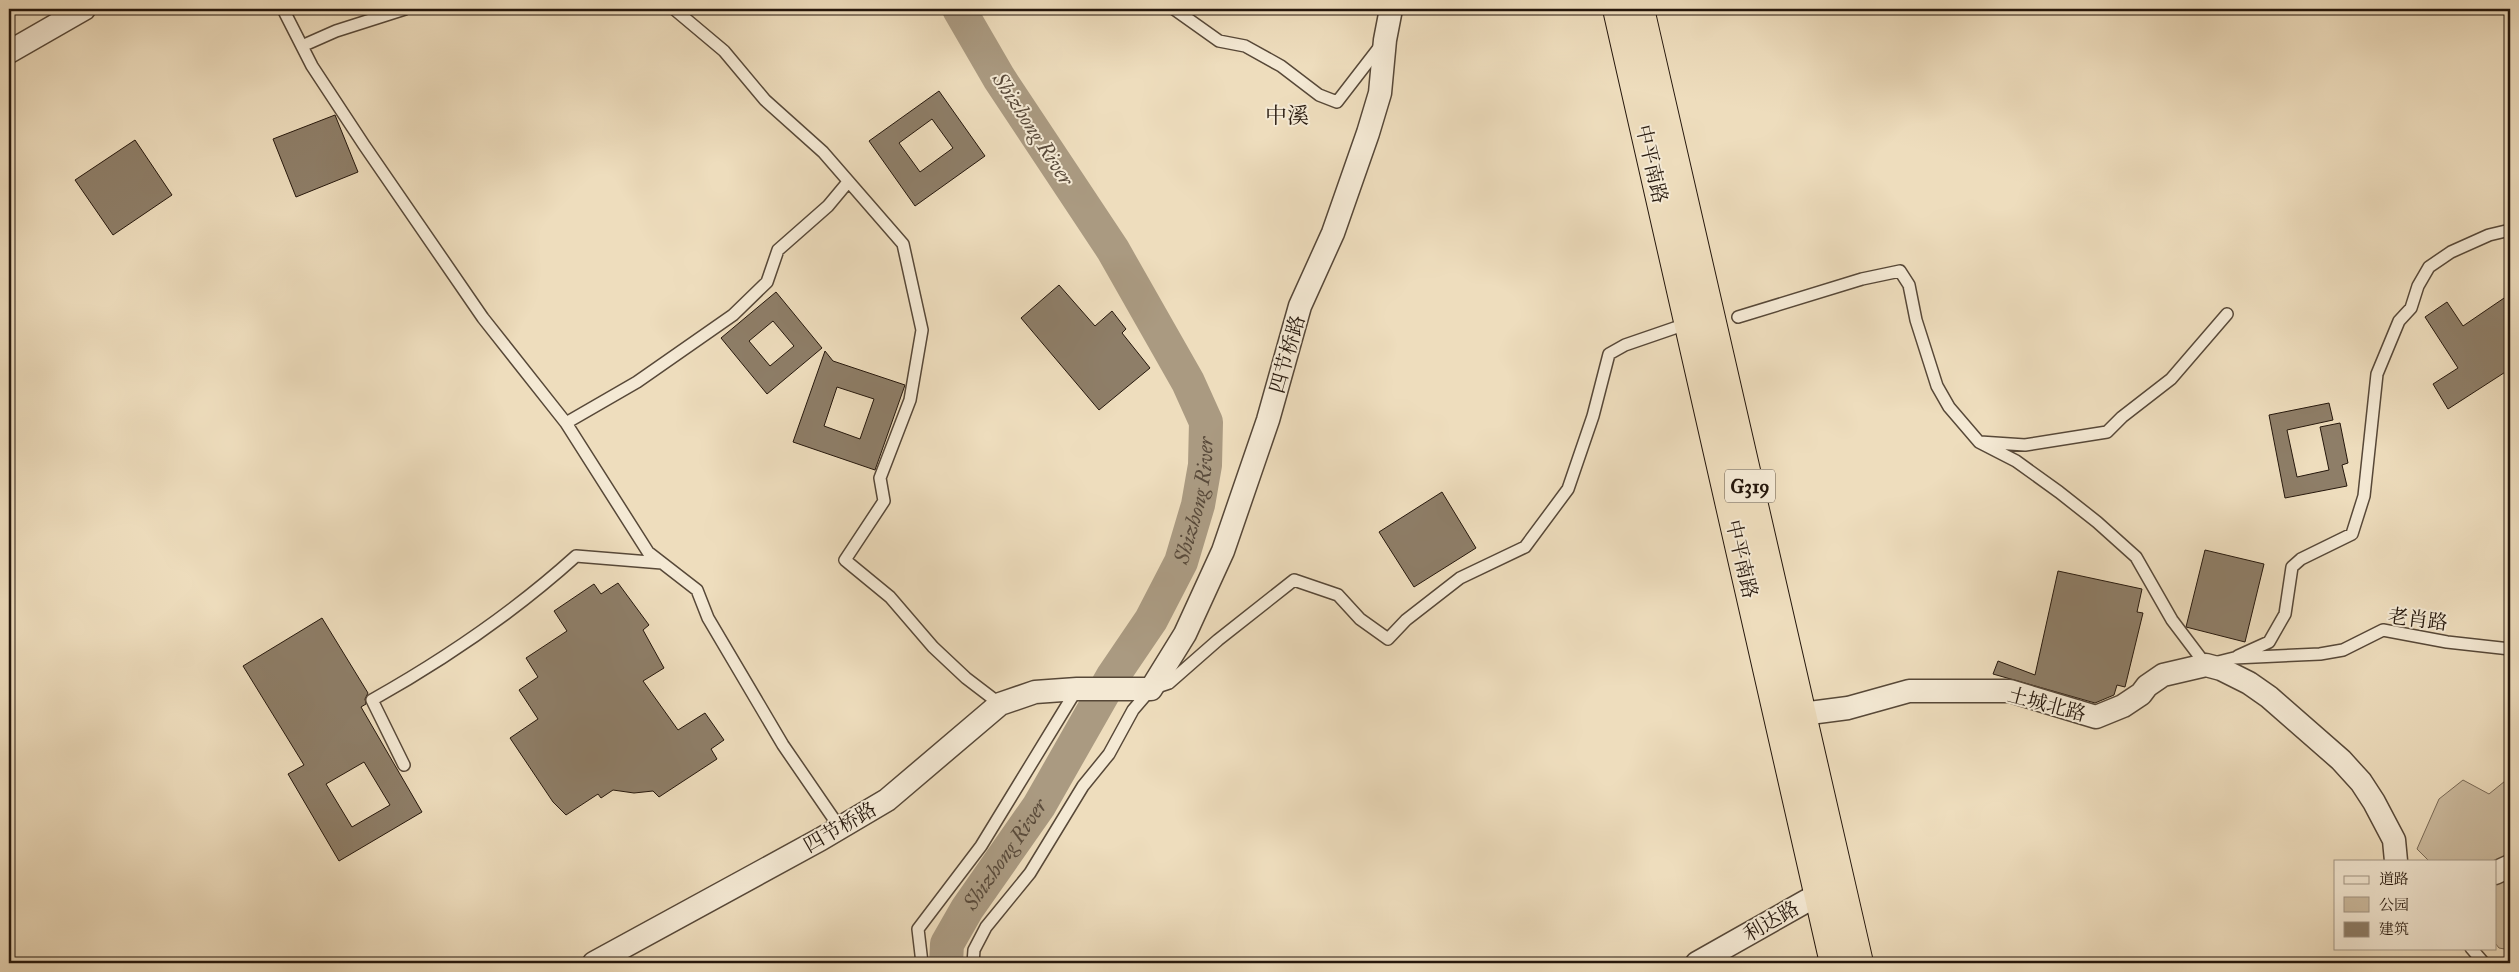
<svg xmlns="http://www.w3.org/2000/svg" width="2519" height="972" viewBox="0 0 2519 972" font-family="'IM FELL Great Primer','Noto Serif SC',serif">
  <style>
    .green { fill: #ccbb9f; stroke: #786956 }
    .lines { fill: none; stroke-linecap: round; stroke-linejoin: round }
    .river { stroke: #aa9a81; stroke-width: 34 }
    .building { fill: #8e7e68; stroke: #25170c; fill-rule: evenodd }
    .service-casing { stroke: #574838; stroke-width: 14 }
    .minor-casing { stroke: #574838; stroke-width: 25 }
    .trunk-casing { stroke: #25170c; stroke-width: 30 }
    .service { stroke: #f4e9d4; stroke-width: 11 }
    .minor { stroke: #f4e9d4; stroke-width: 22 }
    .trunk { stroke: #eeddbd; stroke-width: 28 }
    .labels { text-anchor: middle; stroke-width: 4; stroke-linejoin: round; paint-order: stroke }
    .shield { fill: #f4e9d4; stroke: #635648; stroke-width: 1 }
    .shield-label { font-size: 19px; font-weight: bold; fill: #25170c }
    .street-label { font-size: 20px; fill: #25170c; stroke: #f4e9d4 }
    .water-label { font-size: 21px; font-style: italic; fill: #5a4b3b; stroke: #f4e9d4 }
    .quarter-label { font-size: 22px; fill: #25170c; stroke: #f4e9d4 }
  </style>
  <rect width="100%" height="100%" fill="#eeddbd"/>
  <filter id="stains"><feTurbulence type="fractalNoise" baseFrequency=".004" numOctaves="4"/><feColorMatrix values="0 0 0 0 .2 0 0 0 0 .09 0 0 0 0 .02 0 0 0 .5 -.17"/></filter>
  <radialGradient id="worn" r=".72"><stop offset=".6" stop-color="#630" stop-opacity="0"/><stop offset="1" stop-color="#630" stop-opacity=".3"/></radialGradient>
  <path class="green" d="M2510,777V950L2499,948L2495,943V861H2429L2417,849L2439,799L2463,780L2489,794Z"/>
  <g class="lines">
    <path class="river" id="s1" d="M946,963L947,944L967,909L1039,806L1113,676L1151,620L1181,562L1198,505L1205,465L1206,422L1188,382L1113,250L999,78L959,9"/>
  </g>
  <path class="building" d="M939,91L985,156L915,206L869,141ZM932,119L953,148L920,172L899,143Z
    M335,115L358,172L296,197L273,139Z
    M135,140L172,195L113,235L75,180Z
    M1059,285L1095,326L1112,311L1126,329L1122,333L1150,368L1099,410L1021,318Z
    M776,292L822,348L767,394L721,338ZM773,321L794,346L770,366L749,341Z
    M2510,294V369L2448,409L2433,384L2458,368L2425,317L2447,302L2463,326Z
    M825,351L833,361L905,385L875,470L793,442ZM837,387L874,399L860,439L824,426Z
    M2329,403L2333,420L2287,430L2297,477L2329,470L2320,427L2340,423L2348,463L2342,465L2347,486L2285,498L2269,415Z
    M1442,492L1476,548L1414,587L1379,532Z
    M2205,550L2264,564L2245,642L2186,627Z
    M2058,571L2142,589L2137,612L2143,613L2125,687L2117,685L2114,695L2095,703L1993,674L1998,661L2035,675Z
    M618,583L649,625L643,630L664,668L643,681L678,730L705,713L724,740L711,749L717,759L659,797L653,791L634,793L613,790L601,798L598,794L566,815L553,802L510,738L538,719L519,690L538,677L526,658L567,631L554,611L594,584L601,594Z
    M322,618L368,693L365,699L366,704L361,707L422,812L339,861L288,774L304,765L243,666ZM364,762L390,805L352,827L326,784Z"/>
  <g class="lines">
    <defs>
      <path id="service" d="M283,9L312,66L364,145L483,318L566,423L648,552L697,590L708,618L783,745L840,828
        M674,9L724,51L765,100L823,152L903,244L922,330L910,400L880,478L884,501L845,560L890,597L933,647L966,678L1000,704
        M1174,9L1219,41L1245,46L1281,66L1319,95L1337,102L1381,45
        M302,46L336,31L405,9
        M1738,317L1862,279L1900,271L1909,285L1916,320L1937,386L1949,407L1979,442L2016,461L2059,492L2097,522L2136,557L2172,620L2206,665L2234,658L2320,654L2343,650L2383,630L2447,642L2510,649
        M566,423L637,382L733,315L767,282L778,250L828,206L848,182
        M1980,442L2025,445L2107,432L2122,417L2171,379L2227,314
        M2238,656L2269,642L2285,614L2292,567L2301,559L2352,534L2364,496L2377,374L2399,321L2411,308L2418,286L2429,267L2451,252L2489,235L2510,230
        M404,765L372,700C445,659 514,612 576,556L662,563
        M2471,948L2484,963
        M922,963L918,929L981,846L1077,689
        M973,963L974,950L986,927L1030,873L1083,786L1109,754L1133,710L1151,689L1169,683L1218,640L1294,580L1338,595L1360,619L1388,639L1406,620L1460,578L1525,547L1568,489L1593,416L1609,354L1625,345L1689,323"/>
      <path id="minor" d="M9,52L84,9
        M1802,714L1848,708L1909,691H2010L2096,717L2123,706L2141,694L2147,686L2163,675L2206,665L2221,669L2249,683L2269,697L2341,760L2361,782L2374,802L2394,840L2396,861
        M2495,873L2510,866
        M594,963L821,839L887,800L1000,704L1035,692L1077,689H1151L1185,634L1223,551L1268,420L1300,306L1333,233L1368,133L1380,93L1385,40L1391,9
        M1697,963L1819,894"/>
      <path id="trunk" d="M1617,9L1834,963
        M1640,9L1859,963"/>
    </defs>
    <use href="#service" class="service-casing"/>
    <use href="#minor" class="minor-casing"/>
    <use href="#trunk" class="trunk-casing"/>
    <use href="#service" class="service"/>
    <use href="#minor" class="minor"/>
    <use href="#trunk" class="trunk"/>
  </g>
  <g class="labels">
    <rect class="shield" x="1725" y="469.5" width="50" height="33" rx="4"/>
    <g class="shield-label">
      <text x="1750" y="493">G319</text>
    </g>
    <g class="street-label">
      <text transform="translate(1652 164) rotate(77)" y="7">中平南路</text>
      <text transform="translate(1287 354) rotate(-74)" y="7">四节桥路</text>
      <text transform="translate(1742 559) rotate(77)" y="7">中平南路</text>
      <text transform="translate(2418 619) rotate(7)" y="7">老肖路</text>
      <text transform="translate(2047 704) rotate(15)" y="7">土城北路</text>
      <text transform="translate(840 827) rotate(-30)" y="7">四节桥路</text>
      <text transform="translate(1771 921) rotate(-30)" y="7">利达路</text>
    </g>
    <g class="water-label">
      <text transform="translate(1033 129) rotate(57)" y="7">Shizhong River</text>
      <text dy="7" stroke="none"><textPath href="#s1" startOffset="531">Shizhong River</textPath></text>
      <text dy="7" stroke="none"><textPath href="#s1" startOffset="126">Shizhong River</textPath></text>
    </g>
    <g class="quarter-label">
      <text x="1287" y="123">中溪</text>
    </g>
  </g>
  <rect width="2519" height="972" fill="none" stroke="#eeddbd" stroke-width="30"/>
  <rect x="10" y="10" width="2499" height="952" fill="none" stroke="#25170c" stroke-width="2.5"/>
  <rect x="15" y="15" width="2489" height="942" fill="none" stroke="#25170c"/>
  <rect x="2334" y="860" width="162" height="90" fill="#f4e9d4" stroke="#a19584"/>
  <rect x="2344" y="876" width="25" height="8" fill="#f4e9d4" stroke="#a19584"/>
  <text x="2379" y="884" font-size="15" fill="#25170c">道路</text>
  <rect x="2344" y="897" width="25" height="15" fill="#ccbb9f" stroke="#a19584"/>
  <text x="2379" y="910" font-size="15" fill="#25170c">公园</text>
  <rect x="2344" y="922" width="25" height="15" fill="#8e7e68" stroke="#a19584"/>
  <text x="2379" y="934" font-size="15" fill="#25170c">建筑</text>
  <rect width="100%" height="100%" filter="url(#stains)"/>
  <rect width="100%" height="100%" fill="url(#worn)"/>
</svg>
